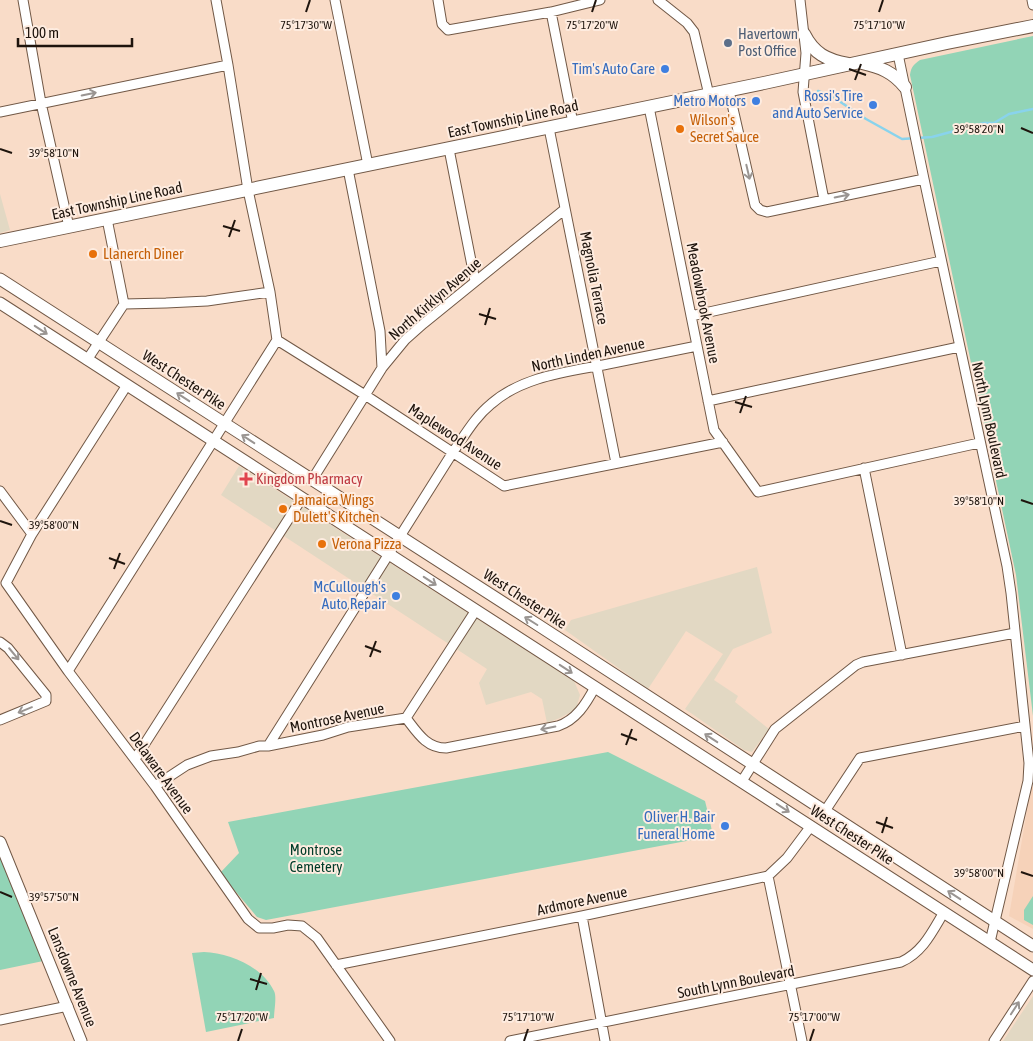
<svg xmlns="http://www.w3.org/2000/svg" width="1033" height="1041" viewBox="0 0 1033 1041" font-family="'Asap Condensed',sans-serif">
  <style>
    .commercial { fill: #e2d8c3 }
    .built { fill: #f6d2b9 }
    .green { fill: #92d4b6 }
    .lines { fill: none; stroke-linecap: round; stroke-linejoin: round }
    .stream { stroke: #89d3ec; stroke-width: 2.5 }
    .minor-casing { stroke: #715846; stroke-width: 11 }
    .major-casing { stroke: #715846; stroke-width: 13 }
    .highway-casing { stroke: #715846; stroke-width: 14 }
    .minor { stroke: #fff; stroke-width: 9 }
    .major { stroke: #fff; stroke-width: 11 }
    .highway { stroke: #fff; stroke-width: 12 }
    .oneway { stroke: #9a9592 }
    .ticks { fill: none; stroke: #1e140d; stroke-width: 2 }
    .service-dot { fill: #5c6f8a; stroke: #feece0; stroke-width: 2 }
    .shop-dot { fill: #3f7fe0; stroke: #feece0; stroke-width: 2 }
    .food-dot { fill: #e8710a; stroke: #feece0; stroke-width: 2 }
    .health-dot { fill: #e0444e; stroke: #feece0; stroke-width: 2 }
    .labels { text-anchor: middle; stroke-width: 4; stroke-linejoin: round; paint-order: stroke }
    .service-label { font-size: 15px; fill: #4e5e75; stroke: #feece0; text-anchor: start }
    .shop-label { font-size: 15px; fill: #366cbe; stroke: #feece0; text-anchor: end }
    .street-label { font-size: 15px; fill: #1e140d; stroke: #feece0 }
    .food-label { font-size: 15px; fill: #c56008; stroke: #feece0; text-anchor: start }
    .health-label { font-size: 15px; fill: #be3a42; stroke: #feece0; text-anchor: start }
    .park-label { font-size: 15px; fill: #003c29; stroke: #feece0 }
    .ticks-label { font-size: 12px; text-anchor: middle; fill: #1e140d; stroke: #feece0; stroke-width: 4; stroke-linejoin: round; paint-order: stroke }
  </style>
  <rect width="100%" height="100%" fill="#f9dcc8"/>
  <path class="commercial" d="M0,194L10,230L0,233Z
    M239,466L574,681L580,695L576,709L560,718L547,723L542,699L531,692L486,705L479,683L487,669L221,495Z
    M757,567L772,633L733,649L714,680L738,696L735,702L769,729L752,752L744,750L685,709L723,654L686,631L648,689L565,630L571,620Z
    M1033,996V1041H1003Z"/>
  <path class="built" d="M1031,787H1033V929L1009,916Z"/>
  <path class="green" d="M1033,36V716L1016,575L910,75C911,67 914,64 920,60Z
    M608,752L705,801L709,817L713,836L266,920L257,917L220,873L239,853L228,822Z
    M0,843L48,960L0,970Z
    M1033,896V925L1024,920V910Z
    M204,952C229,953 262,966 274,991C277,996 274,1011 274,1018L206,1032L192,953Z"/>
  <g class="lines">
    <path class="stream" d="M818,91L833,97L866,119L902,139L932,137L984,123H994L1009,114L1033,109"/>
    <defs>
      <path id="minor" d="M23,0L41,103L69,227
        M335,0L368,165
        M438,0L442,24L448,30L551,12L600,0
        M658,0L687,23L694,32L709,95
        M800,0L806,53L803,92L824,200
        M1032,0L1033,5
        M551,12L573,123
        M898,54L924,179L1007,566L1011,593L1029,763L1028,781L990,942
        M729,91L755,205L760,210L767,212L924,179
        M649,107L714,430L758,492L979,443
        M0,112L228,65
        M549,128L616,463
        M449,149L475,281
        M348,169L380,331L382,368
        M107,219L124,304
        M124,304L166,303L207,301L270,292
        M691,316L941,261
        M277,340L365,395L504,486L723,442
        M87,360L124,304
        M127,385L32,534L6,583L68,671L155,786L248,919L259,928H273L288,925L302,926L317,938L390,1041
        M708,401L959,347
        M864,468L902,655
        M312,480L382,368L405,340L423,324L565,209
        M0,491L32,534
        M0,642L8,648L46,695V701L0,720
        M68,671L277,340L270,292L248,190L228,65L216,0
        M406,718C417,732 426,748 446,748L558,726C576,720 586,704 595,687
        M268,746L453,452C465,435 475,417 491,404C523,376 567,372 608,364C638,358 667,352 697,346
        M135,759L302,498
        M742,781L775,729L856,665L863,662L1015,633
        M155,786L187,765L211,756L238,752L259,746H268L323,735L348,727L406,718L476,610
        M825,811L860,758L1025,726
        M768,876L802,1041
        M582,916L605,1041
        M336,965L582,916L768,876L787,858L811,826
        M0,1020L68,1006
        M510,1041L901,962C923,952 932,932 944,912
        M994,1041L1033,981"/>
      <path id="major" d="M0,279L538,625L1033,946
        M0,303L1033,970
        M0,842L81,1041"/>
      <path id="highway" d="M804,34C814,54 827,60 848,64
        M862,63C880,67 893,72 905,87
        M0,241L764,83L947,43L1033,26"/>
    </defs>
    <use href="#minor" class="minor-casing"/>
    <use href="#major" class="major-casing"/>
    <use href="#highway" class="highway-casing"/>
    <use href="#minor" class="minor"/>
    <use href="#major" class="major"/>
    <use href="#highway" class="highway"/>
  </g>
  <defs><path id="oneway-shaft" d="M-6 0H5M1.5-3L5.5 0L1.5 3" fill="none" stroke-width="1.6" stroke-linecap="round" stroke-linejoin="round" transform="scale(1.25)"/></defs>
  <g class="oneway">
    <use href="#oneway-shaft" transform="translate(89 94) rotate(-12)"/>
    <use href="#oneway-shaft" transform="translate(748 172) rotate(77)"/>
    <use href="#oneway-shaft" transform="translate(842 196) rotate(-12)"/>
    <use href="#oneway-shaft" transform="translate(41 330) rotate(33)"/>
    <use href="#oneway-shaft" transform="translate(183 397) rotate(-147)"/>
    <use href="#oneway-shaft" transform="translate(248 439) rotate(-147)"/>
    <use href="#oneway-shaft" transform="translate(430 581) rotate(33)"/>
    <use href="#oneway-shaft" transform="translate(531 621) rotate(-148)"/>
    <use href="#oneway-shaft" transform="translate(14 654) rotate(50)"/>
    <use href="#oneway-shaft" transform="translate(566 669) rotate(33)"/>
    <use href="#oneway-shaft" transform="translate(25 710) rotate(158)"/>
    <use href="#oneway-shaft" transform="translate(548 728) rotate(169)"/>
    <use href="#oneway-shaft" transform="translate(711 738) rotate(-147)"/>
    <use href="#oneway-shaft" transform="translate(783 808) rotate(33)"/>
    <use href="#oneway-shaft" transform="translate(954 895) rotate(-147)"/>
    <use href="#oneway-shaft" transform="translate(1015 1008) rotate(-57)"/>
  </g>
  <path class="ticks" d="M306,12L310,0M592,12L596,0M879,12L883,0M849,69L866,75M855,80L861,64M1021,128L1033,133M0,149L12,153M223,226L240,231M229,237L235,220M479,314L496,319M485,325L490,308M735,402L752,407M740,413L746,396M1021,500L1033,504M0,521L12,525M109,558L125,564M114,569L120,553M365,646L381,652M370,657L376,641M621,734L637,740M626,745L632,729M876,822L893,828M882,833L887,817M1021,872L1033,876M0,892L12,897M250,979L267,984M256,990L261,973M238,1041L242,1029M524,1041L528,1029M810,1041L814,1029"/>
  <circle class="service-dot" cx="728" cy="43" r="5"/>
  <g class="shop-dot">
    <circle cx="665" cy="69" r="5"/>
    <circle cx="756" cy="101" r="5"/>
    <circle cx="873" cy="105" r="5"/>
    <circle cx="396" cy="596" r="5"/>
    <circle cx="725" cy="826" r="5"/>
  </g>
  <g class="food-dot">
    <circle cx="680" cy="129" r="5"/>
    <circle cx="93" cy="254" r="5"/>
    <circle cx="283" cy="509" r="5"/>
    <circle cx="322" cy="544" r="5"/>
  </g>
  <path class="health-dot" d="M243.5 471.5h5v5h5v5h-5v5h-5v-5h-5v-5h5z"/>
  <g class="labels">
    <g class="service-label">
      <text x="738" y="39">Havertown<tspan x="738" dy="17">Post Office</tspan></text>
    </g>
    <g class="shop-label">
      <text x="655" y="74">Tim's Auto Care</text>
      <text x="863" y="101">Rossi's Tire<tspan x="863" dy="17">and Auto Service</tspan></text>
      <text x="746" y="106">Metro Motors</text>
      <text x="386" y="592">McCullough's<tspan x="386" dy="17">Auto Repair</tspan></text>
      <text x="715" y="822">Oliver H. Bair<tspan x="715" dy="17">Funeral Home</tspan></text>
    </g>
    <g class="street-label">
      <text transform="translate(513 119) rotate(-12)" y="5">East Township Line Road</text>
      <text transform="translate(117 201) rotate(-12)" y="5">East Township Line Road</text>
      <text transform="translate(594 278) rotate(79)" y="5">Magnolia Terrace</text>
      <text transform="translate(435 299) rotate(-41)" y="5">North Kirklyn Avenue</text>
      <text transform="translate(703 303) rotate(79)" y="5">Meadowbrook Avenue</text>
      <text transform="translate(588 355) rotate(-12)" y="5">North Linden Avenue</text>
      <text transform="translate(184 380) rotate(33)" y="5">West Chester Pike</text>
      <text transform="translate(989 420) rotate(78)" y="5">North Lynn Boulevard</text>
      <text transform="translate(455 437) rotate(33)" y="5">Maplewood Avenue</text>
      <text transform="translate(525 599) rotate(33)" y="5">West Chester Pike</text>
      <text transform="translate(337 718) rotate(-12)" y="5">Montrose Avenue</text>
      <text transform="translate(161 773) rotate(54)" y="5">Delaware Avenue</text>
      <text transform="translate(852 835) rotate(33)" y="5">West Chester Pike</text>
      <text transform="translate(582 901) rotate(-12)" y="5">Ardmore Avenue</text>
      <text transform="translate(72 977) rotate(68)" y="5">Lansdowne Avenue</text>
      <text transform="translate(736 982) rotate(-11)" y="5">South Lynn Boulevard</text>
    </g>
    <g class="food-label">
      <text x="690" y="125">Wilson's<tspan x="690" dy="17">Secret Sauce</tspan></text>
      <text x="103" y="259">Llanerch Diner</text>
      <text x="293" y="505">Jamaica Wings<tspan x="293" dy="17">Dulett's Kitchen</tspan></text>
      <text x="332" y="549">Verona Pizza</text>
    </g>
    <g class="health-label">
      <text x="256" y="484">Kingdom Pharmacy</text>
    </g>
    <g class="park-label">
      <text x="316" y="855">Montrose<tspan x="316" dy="17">Cemetery</tspan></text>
    </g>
  </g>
  <g class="ticks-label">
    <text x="306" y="29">75°17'30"W</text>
    <text x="592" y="29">75°17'20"W</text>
    <text x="879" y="29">75°17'10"W</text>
    <text x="979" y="133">39°58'20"N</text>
    <text x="54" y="157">39°58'10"N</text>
    <text x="979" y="505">39°58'10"N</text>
    <text x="54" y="529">39°58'00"N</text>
    <text x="979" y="877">39°58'00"N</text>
    <text x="54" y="901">39°57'50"N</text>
    <text x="242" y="1021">75°17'20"W</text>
    <text x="528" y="1021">75°17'10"W</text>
    <text x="814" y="1021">75°17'00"W</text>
  </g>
  <path d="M18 38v8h114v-8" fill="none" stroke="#1e140d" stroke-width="2.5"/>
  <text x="25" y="38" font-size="15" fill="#1e140d" stroke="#feece0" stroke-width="4" paint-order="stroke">100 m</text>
</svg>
